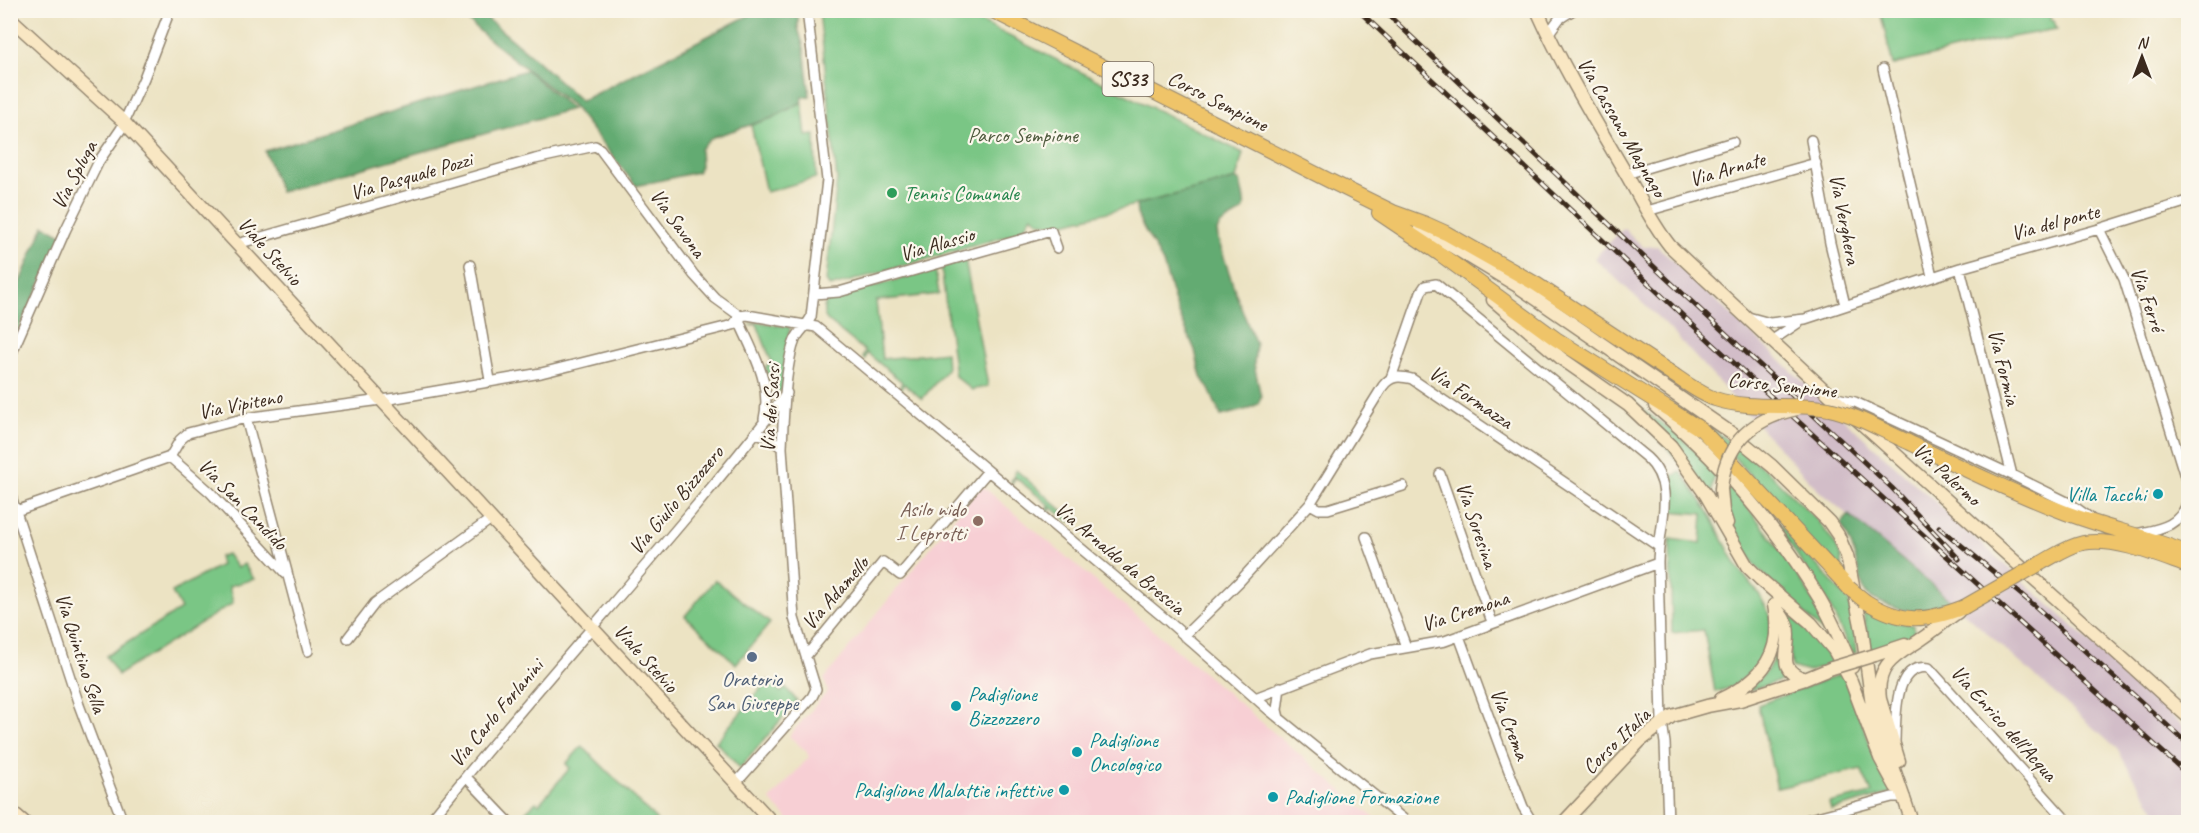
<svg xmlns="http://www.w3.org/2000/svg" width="2199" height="833" viewBox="0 0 2199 833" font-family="Caveat,sans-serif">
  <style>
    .built { fill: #f7cfd4 }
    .industrial { fill: #d2bdc8 }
    .green { fill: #7ac685; stroke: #5a7852; stroke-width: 1.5 }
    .forest { fill: #63ab72; stroke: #4f6a48; stroke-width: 1.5 }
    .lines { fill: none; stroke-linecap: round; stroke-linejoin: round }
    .street-casing { stroke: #948670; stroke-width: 12 }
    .secondary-casing { stroke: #948670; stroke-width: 15 }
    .primary-casing { stroke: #948670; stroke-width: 16 }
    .street { stroke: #fff; stroke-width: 9 }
    .secondary { stroke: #f9e7c3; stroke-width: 12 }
    .primary { stroke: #efc469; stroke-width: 14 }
    .rail-casing { stroke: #3b2a1e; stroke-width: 5 }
    .rail { stroke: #fbf7ec; stroke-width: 3; stroke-dasharray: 9; stroke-linecap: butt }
    .secondary-bridge-casing { stroke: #948670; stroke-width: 15; stroke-linecap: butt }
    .primary-bridge-casing { stroke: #948670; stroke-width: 16; stroke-linecap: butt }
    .secondary-bridge { stroke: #f9e7c3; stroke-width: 12 }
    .primary-bridge { stroke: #efc469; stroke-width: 14 }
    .leisure-dot { fill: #2e9e5b; stroke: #fbf7ec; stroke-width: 2 }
    .culture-dot { fill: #0f9aa8; stroke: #fbf7ec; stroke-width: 2 }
    .education-dot { fill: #8d6e63; stroke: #fbf7ec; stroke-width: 2 }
    .service-dot { fill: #5c6f8a; stroke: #fbf7ec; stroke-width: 2 }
    .labels { text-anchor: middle; stroke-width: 4.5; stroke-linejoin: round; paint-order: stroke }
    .shield { fill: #fbf7ec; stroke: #75685c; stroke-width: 1.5 }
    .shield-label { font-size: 20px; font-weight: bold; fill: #3b2a1e }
    .street-label { font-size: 21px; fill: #3b2a1e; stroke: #fbf7ec }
    .park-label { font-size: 21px; fill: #4e593d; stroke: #fbf7ec }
    .leisure-label { font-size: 21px; fill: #27864d; stroke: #fbf7ec; text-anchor: start }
    .culture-label { font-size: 21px; fill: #0d838f; stroke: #fbf7ec; text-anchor: start }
    .education-label { font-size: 21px; fill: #785e54; stroke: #fbf7ec; text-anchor: end }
    .service-label { font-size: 21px; fill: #4e5e75; stroke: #fbf7ec }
  </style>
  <rect width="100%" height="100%" fill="#fbf7ec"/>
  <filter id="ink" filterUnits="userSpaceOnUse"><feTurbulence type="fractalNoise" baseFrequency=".0167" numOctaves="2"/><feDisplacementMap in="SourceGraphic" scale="12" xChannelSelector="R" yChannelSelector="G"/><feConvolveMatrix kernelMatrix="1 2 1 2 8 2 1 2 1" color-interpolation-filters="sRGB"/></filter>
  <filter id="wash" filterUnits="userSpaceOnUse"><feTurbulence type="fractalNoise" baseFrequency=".008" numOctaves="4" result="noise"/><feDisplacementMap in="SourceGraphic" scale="24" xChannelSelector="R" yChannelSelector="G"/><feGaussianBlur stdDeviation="1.35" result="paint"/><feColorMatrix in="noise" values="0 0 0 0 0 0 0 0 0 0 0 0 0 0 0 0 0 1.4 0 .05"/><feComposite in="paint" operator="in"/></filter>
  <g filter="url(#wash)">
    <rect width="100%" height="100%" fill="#ece3c3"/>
    <path class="built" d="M981,485L1158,634L1379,822H791L770,800L809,757L806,751L789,736L828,691L824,679Z"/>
    <path class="industrial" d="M1624,228L1643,247L1657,246L1862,436L2188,730V822H2164L2132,775L2117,749L1953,603L1819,491L1664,323L1594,258Z"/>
    <path class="green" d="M819,11H959L1243,153L1236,179L1057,225L1040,222L1032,216L1021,232L830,287L826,281L837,180Z
      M1880,11H2049L2051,20L2054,21L2057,29L2001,39L1893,65Z
      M802,102L806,136L815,135L816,178L766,192L751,125L772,118Z
      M965,259L988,386L972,390L955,376L941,267Z
      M935,269L939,294L876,301L882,359L946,352L947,369L922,399L904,384L901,390L899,389L902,382L867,353L865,360L863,358L865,351L828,321C822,314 822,305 830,299Z
      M759,322L790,327L782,389L779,392L774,389L765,367L772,363L757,324L749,325Z
      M1619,394L1679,435L1715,470L1711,498Z
      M1705,425H1707L1766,470L1818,521L1835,544L1841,557L1842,578Z
      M1016,470L1072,519L1070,522L1051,507L1049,513L1047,512L1049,505L1015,477L1012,484L1011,482Z
      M1681,472L1708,511L1738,568L1759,594L1771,617L1770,639L1765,654L1755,670L1732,687L1715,692L1704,630L1672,633L1670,539L1701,543L1703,514L1670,511L1669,477Z
      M1726,481C1769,532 1808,584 1836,644L1757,568L1738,539L1726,511Z
      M1769,512L1849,601L1854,626L1856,653H1852L1827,601Z
      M227,554L237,568L244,564L254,579L229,586L233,603L118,675L106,656L181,609L172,592L221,565L219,557Z
      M715,580L770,623L736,664L685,616Z
      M1785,611L1810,632L1834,663L1808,672L1792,667Z
      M1863,612L1883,619L1913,625L1915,634L1870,652Z
      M1778,651L1779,665L1785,677L1784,680L1748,691L1766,672Z
      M1843,673L1882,775L1892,793L1831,810L1829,803L1872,793L1861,769L1777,788L1758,705Z
      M768,680L781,692L786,688L797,701L740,768L716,742Z
      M582,746L657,820L655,822H519L517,820L536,802L539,804L570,768L566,764Z"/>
    <path class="forest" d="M458,11H478L532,56L581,101L757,11H798V28L804,48L810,96L802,97V102L772,118L713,137L700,149L701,166L697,172L636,186L573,106L487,38Z
      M526,70L572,109L280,192L265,151Z
      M1236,179L1240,181C1248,219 1248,205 1220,225L1217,231L1218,239L1238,300L1256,344L1254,364L1261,397L1258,404L1248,409L1221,416L1209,389L1201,377L1195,350L1177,309L1163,263L1141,223L1137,214L1136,205Z
      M44,225L64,236L11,344V303Z
      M1849,515L1953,603C1926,614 1910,615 1882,603C1876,600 1866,597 1864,590C1856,567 1855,545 1841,524Z"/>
  </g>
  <g filter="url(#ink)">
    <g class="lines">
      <defs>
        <path id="street" d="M1548,34L1559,19L1573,10
          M1883,69L1932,276
          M1811,140L1830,243L1845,305
          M1626,174L1733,142
          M1647,211L1816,163
          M2099,229L2124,279L2188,486
          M237,244L535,159L595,146L600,149L694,275L715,298L740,316
          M470,265L490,380
          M1960,268L2012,475
          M814,294L839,292L1051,231L1057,248
          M740,316L747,315L816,327L1169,622L1269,710L1407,822
          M740,316V323C754,355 772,384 764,419
          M1748,317L1770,323L1805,319L1960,268L2099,229L2188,201
          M1771,341L1798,323
          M10,357L65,231L99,161L121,129L144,78L170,10
          M1391,378L1421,292L1425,286L1436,284L1647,458C1678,487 1658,527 1658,563L1662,722L1665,743L1668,822
          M1832,397L1855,402L2012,475L2069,503L2090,518
          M246,418L308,651
          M755,433L769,437L782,448
          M170,457L210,492L286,574
          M1440,474L1492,622
          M10,493L79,705L123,822
          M1310,504L1319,509H1328L1403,486
          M16,511L170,457L180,440L188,433L246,418L396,398L541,373L733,325L740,316
          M2136,534C2159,529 2180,527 2188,501
          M1366,537L1406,647
          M1184,636L1240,581L1310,504L1383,386C1391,375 1400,376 1412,379L1658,546
          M1459,636L1501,750L1523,807L1532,822
          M348,638L375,603L491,519
          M806,656L883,562L900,575L988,471
          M1255,698L1370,654L1445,641L1658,563
          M1279,718L1277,710L1280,687
          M1895,741C1896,719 1893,662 1929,668L2068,822
          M466,777L509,822
          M736,783L812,697L816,689L794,618L782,448C783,421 785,364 795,340C799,331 807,326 811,317L827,180L807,10
          M429,822C545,676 673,541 787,393
          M1798,822L1892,797H1905"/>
        <path id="secondary" d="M1537,10C1562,66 1594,119 1625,172C1639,196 1652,224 1670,246L1832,397L2188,717
          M10,18L123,121L772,822
          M1420,227L1516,285L1734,435L1772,466L1829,522L1838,535L1847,556L1862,630L1872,705L1912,822
          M1493,300L1562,359L1628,405L1671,446L1706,495L1747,566L1760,579L1811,623L1834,650L1851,681L1880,758L1896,787
          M1655,406C1717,459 1774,523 1816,593C1831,616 1841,642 1852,667
          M1721,489L1723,511L1727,523
          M1777,609C1781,614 1785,620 1787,626C1793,649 1772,668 1805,679
          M1875,655L1905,645
          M1721,699C1763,679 1784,652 1774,605
          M1899,761L1880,699C1875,663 1898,655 1923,638C1935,630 1946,620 1958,612
          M10,810L24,822
          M1564,822L1640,741L1672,716L1707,706L1740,700L1805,679L1832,668"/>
        <path id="primary" d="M991,10L1330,181L1393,212L1426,224L1446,233L1536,284L1668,371
          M1379,213L1440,254L1556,339L1702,430L1849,588
          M1906,441C1958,466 2011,492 2066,513C2106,528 2148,537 2188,553
          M2041,563C2054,556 2068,546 2083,543C2115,537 2159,556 2188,566
          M1865,601C1902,624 1925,622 1964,607"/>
      </defs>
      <use href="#street" class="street-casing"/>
      <use href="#secondary" class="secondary-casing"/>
      <use href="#primary" class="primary-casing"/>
      <use href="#street" class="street"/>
      <use href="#secondary" class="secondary"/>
      <use href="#primary" class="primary"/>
      <defs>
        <path id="rail" d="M1358,10L1713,344L2188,775
          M1383,10L1666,278L1892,488L1959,559
          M1939,527L2035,606L2188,744"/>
      </defs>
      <use href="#rail" class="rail-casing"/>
      <use href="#rail" class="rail"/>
      <defs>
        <path id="secondary-bridge" d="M1721,489C1725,443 1753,418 1797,409
          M1832,668L1875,655"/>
        <path id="primary-bridge" d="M1668,371C1683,381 1698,393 1715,399C1752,411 1792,402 1829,409C1856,415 1881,430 1906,441
          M1849,588L1865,601
          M1964,607L2041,563"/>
      </defs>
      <use href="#secondary-bridge" class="secondary-bridge-casing"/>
      <use href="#primary-bridge" class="primary-bridge-casing"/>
      <use href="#secondary-bridge" class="secondary-bridge"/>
      <use href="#primary-bridge" class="primary-bridge"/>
    </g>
  </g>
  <circle class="leisure-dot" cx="892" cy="193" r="6"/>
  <g class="culture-dot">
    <circle cx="2158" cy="494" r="6"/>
    <circle cx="956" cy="706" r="6"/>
    <circle cx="1077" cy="752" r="6"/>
    <circle cx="1064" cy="790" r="6"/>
    <circle cx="1273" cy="797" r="6"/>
  </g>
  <circle class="education-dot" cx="978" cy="521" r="6"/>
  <circle class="service-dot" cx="752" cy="657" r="6"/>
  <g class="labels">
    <rect class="shield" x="1102.5" y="62" width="51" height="34" rx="4.5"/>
    <g class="shield-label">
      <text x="1128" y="86">SS33</text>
    </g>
    <g class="street-label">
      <text transform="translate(1218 101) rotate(27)" y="7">Corso Sempione</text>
      <text transform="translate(1622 127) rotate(60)" y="7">Via Cassano Magnago</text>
      <text transform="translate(1727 169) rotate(-16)" y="7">Via Arnate</text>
      <text transform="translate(74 175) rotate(-62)" y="7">Via Spluga</text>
      <text transform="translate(411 176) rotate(-16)" y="7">Via Pasquale Pozzi</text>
      <text transform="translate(1845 219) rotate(79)" y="7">Via Verghera</text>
      <text transform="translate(2055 222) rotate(-15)" y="7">Via del ponte</text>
      <text transform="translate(678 223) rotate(54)" y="7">Via Savona</text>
      <text transform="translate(937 244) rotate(-16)" y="7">Via Alassio</text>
      <text transform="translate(270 251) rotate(48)" y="7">Viale Stelvio</text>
      <text transform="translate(2148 299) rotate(71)" y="7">Via Ferré</text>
      <text transform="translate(2004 367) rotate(76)" y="7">Via Formia</text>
      <text transform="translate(1782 385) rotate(6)" y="7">Corso Sempione</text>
      <text transform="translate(1471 397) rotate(34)" y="7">Via Formazza</text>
      <text transform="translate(240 404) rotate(-11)" y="7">Via Vipiteno</text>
      <text transform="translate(770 408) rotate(-86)" y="7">Via dei Sassi</text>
      <text transform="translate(1947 474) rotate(42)" y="7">Via Palermo</text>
      <text transform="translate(676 500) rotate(-50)" y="7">Via Giulio Bizzozero</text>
      <text transform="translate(243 504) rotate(46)" y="7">Via San Candido</text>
      <text transform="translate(1477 525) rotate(71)" y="7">Via Soresina</text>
      <text transform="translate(1120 558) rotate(40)" y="7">Via Arnaldo da Brescia</text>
      <text transform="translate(835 593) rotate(-49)" y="7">Via Adamello</text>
      <text transform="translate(1465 611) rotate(-18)" y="7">Via Cremona</text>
      <text transform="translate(81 653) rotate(72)" y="7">Via Quintino Sella</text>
      <text transform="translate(646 658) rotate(48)" y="7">Viale Stelvio</text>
      <text transform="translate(496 713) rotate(-50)" y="7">Via Carlo Forlanini</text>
      <text transform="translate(2004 723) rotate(48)" y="7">Via Enrico dell'Acqua</text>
      <text transform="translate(1510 724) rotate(69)" y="7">Via Crema</text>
      <text transform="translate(1616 741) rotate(-44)" y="7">Corso Italia</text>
    </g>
    <g class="park-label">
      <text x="1023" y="142">Parco Sempione</text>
    </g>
    <g class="leisure-label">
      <text x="904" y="200">Tennis Comunale</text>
    </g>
    <g class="culture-label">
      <text x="2146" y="501" text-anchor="end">Villa Tacchi</text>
      <text x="968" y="701">Padiglione<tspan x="968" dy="24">Bizzozzero</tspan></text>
      <text x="1089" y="747">Padiglione<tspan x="1089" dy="24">Oncologico</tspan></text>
      <text x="1052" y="797" text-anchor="end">Padiglione Malattie infettive</text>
      <text x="1285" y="804">Padiglione Formazione</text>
    </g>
    <g class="education-label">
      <text x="966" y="516">Asilo nido<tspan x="966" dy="24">I Leprotti</tspan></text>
    </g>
    <g class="service-label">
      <text x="752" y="686">Oratorio<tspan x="752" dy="24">San Giuseppe</tspan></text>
    </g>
  </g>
  <rect width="2199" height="833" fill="none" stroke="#fbf7ec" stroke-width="36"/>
  <g transform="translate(2142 57)" stroke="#fbf7ec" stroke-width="4.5" paint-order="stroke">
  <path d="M0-4.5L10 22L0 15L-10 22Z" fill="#3b2a1e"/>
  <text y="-9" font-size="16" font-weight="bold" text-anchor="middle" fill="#3b2a1e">N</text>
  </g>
</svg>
